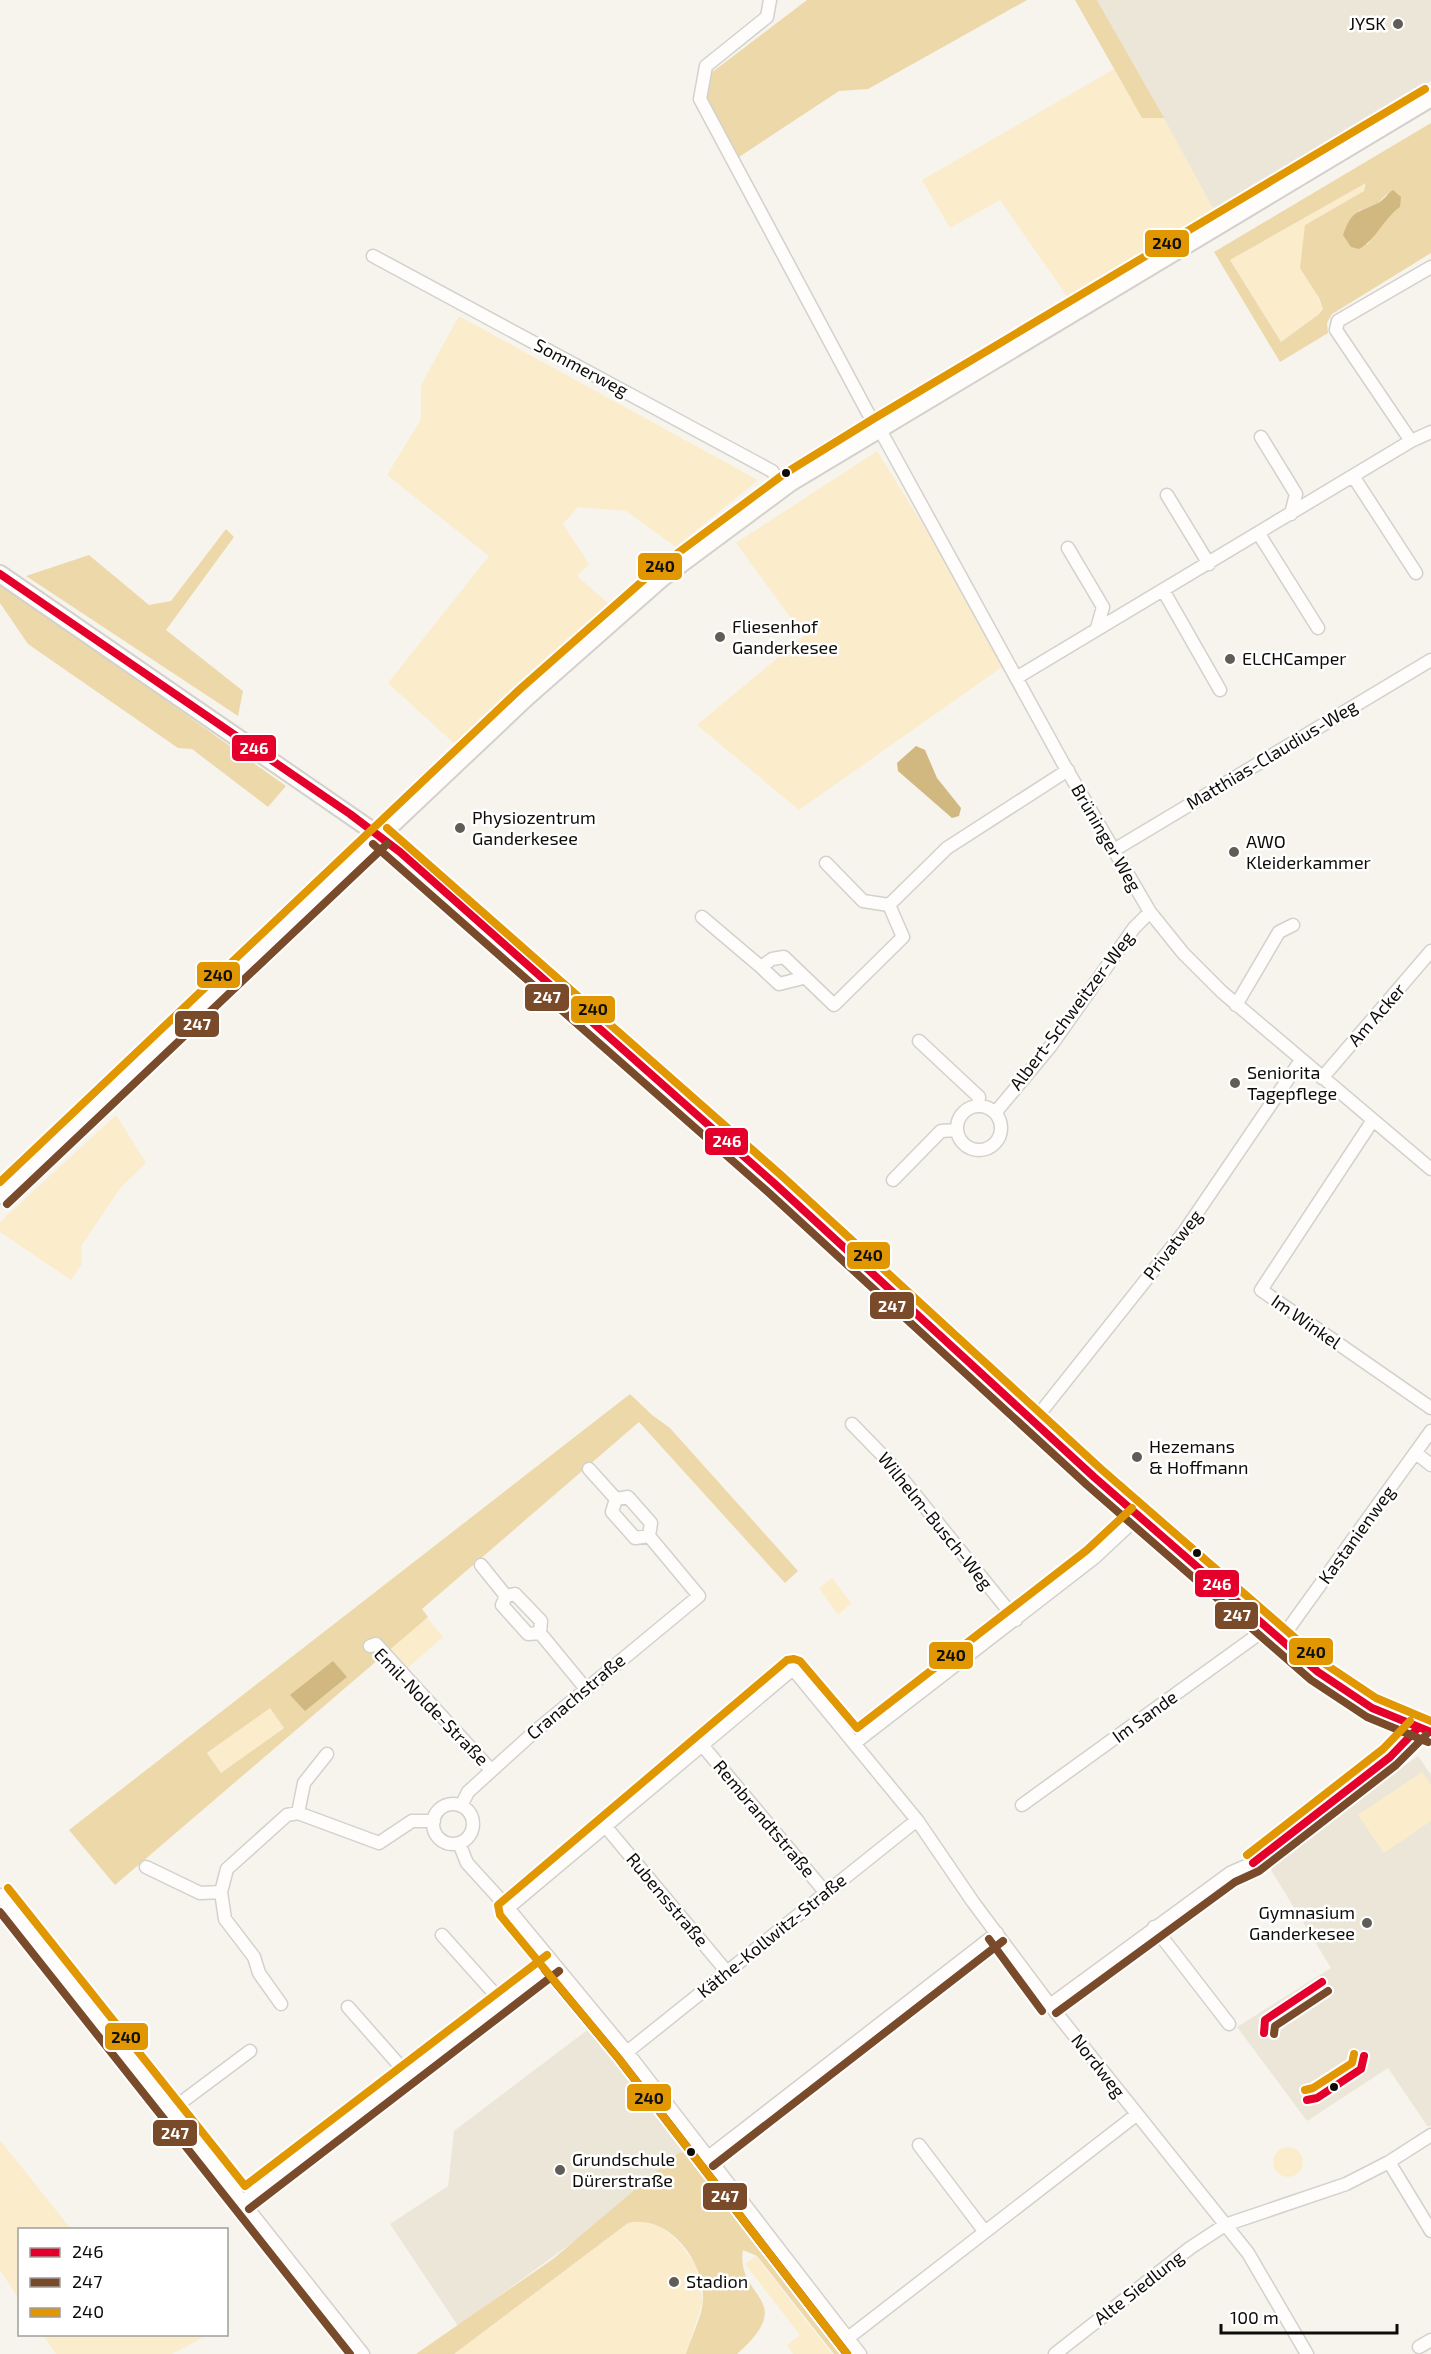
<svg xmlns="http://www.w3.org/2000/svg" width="1431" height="2354" viewBox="0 0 1431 2354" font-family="'Exo 2',sans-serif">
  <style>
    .built { fill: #ece6d8 }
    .green { fill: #fbeccc }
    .forest { fill: #edd8aa; fill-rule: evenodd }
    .water { fill: #d1b880 }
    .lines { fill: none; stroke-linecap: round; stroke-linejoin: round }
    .minor-casing { stroke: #d3d1cc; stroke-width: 15 }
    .tertiary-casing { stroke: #d3d1cc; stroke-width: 18 }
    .secondary-casing { stroke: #d3d1cc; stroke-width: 20 }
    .minor { stroke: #fefdfc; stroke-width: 12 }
    .tertiary { stroke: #fefdfc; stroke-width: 15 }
    .secondary { stroke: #fefdfc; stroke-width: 16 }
    .bus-1-casing { stroke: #fff; stroke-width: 12 }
    .bus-2-casing { stroke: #fff; stroke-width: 12 }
    .bus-3-casing { stroke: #fff; stroke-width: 12 }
    .bus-1 { stroke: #e4002b; stroke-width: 8 }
    .bus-2 { stroke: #7a4b2a; stroke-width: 8 }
    .bus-3 { stroke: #e09701; stroke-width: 8 }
    .poi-dot { fill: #605d58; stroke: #fff; stroke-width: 2 }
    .bus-dot { fill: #0e0c08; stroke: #fff; stroke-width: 2 }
    .labels { text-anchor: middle; stroke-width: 5; stroke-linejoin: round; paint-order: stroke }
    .poi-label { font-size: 18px; fill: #0e0c08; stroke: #fff; text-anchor: start }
    .street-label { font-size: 18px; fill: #0e0c08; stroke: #fff }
    .line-badge { stroke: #fff; stroke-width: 2 }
    .badge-label { font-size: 16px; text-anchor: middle; font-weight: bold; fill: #fff }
    .pale-badge-label { font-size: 16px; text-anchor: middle; font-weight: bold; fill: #111 }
  </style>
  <rect width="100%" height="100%" fill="#f7f4ed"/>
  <path class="built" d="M1097,0H1431V81L1215,212Z
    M1418,1756L1431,1775V2125L1428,2127L1388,2068L1307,2121L1237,2027L1331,1968L1271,1870L1279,1856Z
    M594,2025L692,2155L458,2326L390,2224L448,2186L454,2131Z"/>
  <path class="green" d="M1114,69L1142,118H1164L1215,212L1069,299L1000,200L950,228L922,180Z
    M1366,183L1368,185L1364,191L1305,225L1312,285L1323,309L1319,314L1281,342L1230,260Z
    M459,316L758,480L676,547L626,511L578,507L563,524L589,564L577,576L609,604L459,748L388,683L489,556L387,475L421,419V385Z
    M877,451L945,560L1002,667L799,810L697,725L804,636L736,543Z
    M116,1115L146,1163L121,1187L81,1246L82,1264L71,1280L0,1232V1222Z
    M832,1578L851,1603L838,1615L819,1588Z
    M412,1600L443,1637L404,1671L387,1654Z
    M270,1707L284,1727L222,1774L207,1754Z
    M1422,1772L1431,1785V1821L1384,1853L1358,1815Z
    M0,2140L71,2229L20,2230L19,2299L0,2270Z
    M1273 2162a15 15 0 1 1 30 0a15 15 0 1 1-30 0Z
    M640,2220L658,2224L679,2242L696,2265L703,2300L686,2354H454L628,2223Z
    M756,2256L832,2354H793L787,2345L800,2335L745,2264Z
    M43,2335H208L172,2354H56Z"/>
  <path class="forest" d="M807,0H1027L868,89L839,91L739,157L707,97L711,73Z
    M1075,0H1097L1164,118H1142Z
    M1431,123V253L1332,314L1327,323L1328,333L1280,362L1214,252ZM1366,183L1364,191L1305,225L1300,268L1319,298L1323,309L1319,314L1281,342L1230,260ZM1387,194L1400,207L1390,214L1367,245L1358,211L1377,204Z
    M226,529L234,537L166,630L243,691L238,716L26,576L89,555L149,605L171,601Z
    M0,582L286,786L268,807L192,749L178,748L28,644L0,603Z
    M630,1394L652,1415L670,1428L798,1571L785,1583L639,1422L422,1609L428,1617L115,1885L69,1830ZM270,1708L284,1728L221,1773L207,1753Z
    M693,2149L847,2354H834L757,2256L743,2250C735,2299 800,2298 737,2354H686C691,2337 702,2317 703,2300C705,2261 668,2213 628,2223L454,2354H416L553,2259L677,2154Z"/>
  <path class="water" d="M1393,190L1401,197L1400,207C1384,218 1376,240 1359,249L1351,247L1343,235C1352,210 1357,213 1378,203C1384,200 1387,194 1393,190Z
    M916,746L925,750L937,778L961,808L959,816L952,818L898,771L897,763Z
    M333,1661L347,1677L305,1711L290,1695Z"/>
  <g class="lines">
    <defs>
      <path id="minor" d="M770,0L767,17L706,66L700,99L868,413L879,428L1063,763L1150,912L1183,953L1222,992L1431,1169
        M373,256L772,471L783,488
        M1261,437L1296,494L1291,514
        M1411,441L1336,330L1338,321L1431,267
        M1353,476L1416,573
        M1167,495L1209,564
        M1259,534L1318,628
        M1068,548L1103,607L1097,628
        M1163,590L1220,690
        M1016,678L1411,441L1431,432
        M1114,850L1431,660
        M826,863L863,901L889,905
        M702,917L761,967L772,959L784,957L834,1005L903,937L889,905L947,848L1068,770
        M761,967L779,984L803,978
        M1236,1005L1279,932L1293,925
        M919,1041L979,1097L978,1106
        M1322,1078L1431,951
        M957 1128a22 22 0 1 1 44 0a22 22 0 1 1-44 0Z
        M995,1113L1050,1047L1134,928L1150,912
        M1373,1120L1261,1290L1431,1408
        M893,1180L941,1131L957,1130
        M1033,1422L1184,1232L1301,1060
        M852,1424L888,1461L1016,1620
        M1416,1453L1431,1465
        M616,1499L612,1512L635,1538L649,1536
        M481,1565L506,1596L515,1594L541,1621L540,1633L586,1689
        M506,1596L502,1605L528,1634L540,1633
        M1281,1639L1431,1431
        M370,1646L376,1644L491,1770
        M856,1742L1094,1558L1139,1516
        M702,1745L826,1893
        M433 1824a20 20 0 1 1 40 0a20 20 0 1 1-40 0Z
        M1022,1805L1267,1628
        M461,1806L468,1792L532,1734L699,1596L649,1536L651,1523L628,1497L616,1499L589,1469
        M298,1813L304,1783L327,1754
        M606,1827L727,1972
        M459,1843L467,1863L508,1908
        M146,1867L200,1893L221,1892
        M0,1895L363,2354
        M1154,1927L1229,2024
        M442,1935L501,2001
        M281,2004L259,1973L254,1957L225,1919L221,1892L227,1869L287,1815L298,1813L379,1843L412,1821H434
        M1050,2005L1230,1873L1253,1863L1390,1757L1418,1728
        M348,2007L407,2074
        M627,2052L917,1820
        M171,2110L250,2051
        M919,2145L985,2232
        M707,2158L997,1933
        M1389,2162L1431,2231
        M243,2201L553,1963
        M848,2338L1136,2115
        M1419,2347L1431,2340
        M860,2354L627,2052L508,1908L793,1669L917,1820L973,1902L1050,2005L1248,2253L1307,2354
        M1055,2354L1190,2248L1225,2225L1346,2184L1389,2162L1431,2135"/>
      <path id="tertiary" d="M0,1196L380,836L775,1184L1094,1477L1318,1672C1353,1700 1388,1719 1431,1732"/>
      <path id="secondary" d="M0,574L380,836L526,698L662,578L790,483L1431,98"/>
    </defs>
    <use href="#minor" class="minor-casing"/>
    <use href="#tertiary" class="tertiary-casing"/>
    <use href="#secondary" class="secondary-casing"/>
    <use href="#minor" class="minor"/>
    <use href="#tertiary" class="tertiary"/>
    <use href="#secondary" class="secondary"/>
    <defs>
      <path id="bus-1" d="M0,574L350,814L400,852L775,1184L1094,1477L1318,1672L1372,1708L1431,1732
        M1253,1863L1390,1757L1418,1728
        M1264,2033L1265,2020L1322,1982
        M1307,2100L1317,2098L1361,2069L1364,2056"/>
      <path id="bus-2" d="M373,844L768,1192L1087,1485L1311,1680L1367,1717L1428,1742
        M7,1204L387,844
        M0,1912L350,2354
        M989,1939L1042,2011
        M545,1970L619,2059L847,2354
        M1056,2013L1235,1882L1259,1871L1396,1765L1426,1735
        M1274,2034L1275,2026L1328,1991
        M713,2166L1003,1941
        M249,2209L559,1971"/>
      <path id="bus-3" d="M387,828L782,1176L1101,1469L1325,1664L1376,1698L1431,1721
        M0,1182L519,690L655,570L784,474L873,419L1425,89
        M1247,1855L1383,1749L1410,1721
        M8,1888L245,2186L547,1955
        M1305,2090L1313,2088L1352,2063L1354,2054
        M847,2354L619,2059L500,1915L498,1905L787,1660L794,1659L800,1661L857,1728L1087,1550L1132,1508"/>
    </defs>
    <use href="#bus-1" class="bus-1-casing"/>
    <use href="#bus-2" class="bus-2-casing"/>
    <use href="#bus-3" class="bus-3-casing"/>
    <use href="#bus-1" class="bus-1"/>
    <use href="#bus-2" class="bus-2"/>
    <use href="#bus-3" class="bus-3"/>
  </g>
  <g class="poi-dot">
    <circle cx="1398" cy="24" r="6"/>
    <circle cx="720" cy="637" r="6"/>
    <circle cx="1230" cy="659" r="6"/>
    <circle cx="460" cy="828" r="6"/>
    <circle cx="1234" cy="852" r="6"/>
    <circle cx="1235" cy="1083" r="6"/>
    <circle cx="1137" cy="1457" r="6"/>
    <circle cx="1367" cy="1923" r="6"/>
    <circle cx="560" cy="2170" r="6"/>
    <circle cx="674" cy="2282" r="6"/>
  </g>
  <g class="bus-dot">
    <circle cx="786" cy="473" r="5"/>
    <circle cx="1197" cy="1553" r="5"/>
    <circle cx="1334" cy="2087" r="5"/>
    <circle cx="691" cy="2152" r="5"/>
  </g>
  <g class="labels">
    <g class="poi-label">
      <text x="1386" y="30" text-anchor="end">JYSK</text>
      <text x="732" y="633">Fliesenhof<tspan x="732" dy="21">Ganderkesee</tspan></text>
      <text x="1242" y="665">ELCHCamper</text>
      <text x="472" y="824">Physiozentrum<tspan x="472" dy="21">Ganderkesee</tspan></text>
      <text x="1246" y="848">AWO<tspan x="1246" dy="21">Kleiderkammer</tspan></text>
      <text x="1247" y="1079">Seniorita<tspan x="1247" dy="21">Tagepflege</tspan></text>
      <text x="1149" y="1453">Hezemans<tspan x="1149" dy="21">&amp; Hoffmann</tspan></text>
      <text x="1355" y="1919" text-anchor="end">Gymnasium<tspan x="1355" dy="21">Ganderkesee</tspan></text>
      <text x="572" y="2166">Grundschule<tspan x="572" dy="21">Dürerstraße</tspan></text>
      <text x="686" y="2288">Stadion</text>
    </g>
    <g class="street-label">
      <text transform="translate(581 368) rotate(28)" y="6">Sommerweg</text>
      <text transform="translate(1272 755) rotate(-31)" y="6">Matthias-Claudius-Weg</text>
      <text transform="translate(1106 838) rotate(60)" y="6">Brüninger Weg</text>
      <text transform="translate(1072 1011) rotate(-53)" y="6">Albert-Schweitzer-Weg</text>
      <text transform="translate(1377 1015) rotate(-49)" y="6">Am Acker</text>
      <text transform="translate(1173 1245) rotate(-52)" y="6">Privatweg</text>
      <text transform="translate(1306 1322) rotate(35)" y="6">Im Winkel</text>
      <text transform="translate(935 1521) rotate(51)" y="6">Wilhelm-Busch-Weg</text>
      <text transform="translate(1357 1535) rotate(-54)" y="6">Kastanienweg</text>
      <text transform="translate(576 1697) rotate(-40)" y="6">Cranachstraße</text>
      <text transform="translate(431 1707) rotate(46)" y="6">Emil-Nolde-Straße</text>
      <text transform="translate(1145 1717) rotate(-36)" y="6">Im Sande</text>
      <text transform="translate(764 1819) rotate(50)" y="6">Rembrandtstraße</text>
      <text transform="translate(667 1900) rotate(50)" y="6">Rubensstraße</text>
      <text transform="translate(772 1936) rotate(-39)" y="6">Käthe-Kollwitz-Straße</text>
      <text transform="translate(1098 2066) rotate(52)" y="6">Nordweg</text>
      <text transform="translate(1139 2288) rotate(-38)" y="6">Alte Siedlung</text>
    </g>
  </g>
  <g class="line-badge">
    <rect x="1144" y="229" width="46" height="29" rx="6" fill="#e09701"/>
    <rect x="637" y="552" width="46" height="29" rx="6" fill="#e09701"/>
    <rect x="231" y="734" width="46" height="28" rx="6" fill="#e4002b"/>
    <rect x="196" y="961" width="45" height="28" rx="6" fill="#e09701"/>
    <rect x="524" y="983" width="46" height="29" rx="6" fill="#7a4b2a"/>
    <rect x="570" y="995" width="46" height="29" rx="6" fill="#e09701"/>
    <rect x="174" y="1010" width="46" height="28" rx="6" fill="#7a4b2a"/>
    <rect x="704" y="1127" width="45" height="29" rx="6" fill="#e4002b"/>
    <rect x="846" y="1241" width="45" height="29" rx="6" fill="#e09701"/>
    <rect x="869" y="1291" width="46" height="29" rx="6" fill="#7a4b2a"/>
    <rect x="1194" y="1569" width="46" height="29" rx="6" fill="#e4002b"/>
    <rect x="1214" y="1601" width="45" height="29" rx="6" fill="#7a4b2a"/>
    <rect x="1288" y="1637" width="46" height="29" rx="6" fill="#e09701"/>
    <rect x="928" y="1641" width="46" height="29" rx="6" fill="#e09701"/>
    <rect x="104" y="2022" width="45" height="29" rx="6" fill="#e09701"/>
    <rect x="626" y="2083" width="46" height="29" rx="6" fill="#e09701"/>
    <rect x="152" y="2119" width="46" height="28" rx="6" fill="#7a4b2a"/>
    <rect x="702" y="2182" width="46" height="29" rx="6" fill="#7a4b2a"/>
  </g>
  <g class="badge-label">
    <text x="254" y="754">246</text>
    <text x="547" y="1003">247</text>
    <text x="197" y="1030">247</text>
    <text x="727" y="1147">246</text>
    <text x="892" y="1312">247</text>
    <text x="1217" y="1590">246</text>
    <text x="1237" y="1621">247</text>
    <text x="175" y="2139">247</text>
    <text x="725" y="2202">247</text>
  </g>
  <g class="pale-badge-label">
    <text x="1167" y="249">240</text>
    <text x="660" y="572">240</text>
    <text x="218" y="981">240</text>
    <text x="593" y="1015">240</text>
    <text x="868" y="1261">240</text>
    <text x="1311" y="1658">240</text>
    <text x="951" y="1661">240</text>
    <text x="126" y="2043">240</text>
    <text x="649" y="2104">240</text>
  </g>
  <rect x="18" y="2228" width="210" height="108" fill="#ffffff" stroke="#9f9e9c" stroke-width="1.5"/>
  <rect x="30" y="2248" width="30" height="9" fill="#e4002b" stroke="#9f9e9c" stroke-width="1.5"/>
  <text x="72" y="2258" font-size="18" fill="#0e0c08">246</text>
  <rect x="30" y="2278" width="30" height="9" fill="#7a4b2a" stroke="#9f9e9c" stroke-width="1.5"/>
  <text x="72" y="2288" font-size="18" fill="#0e0c08">247</text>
  <rect x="30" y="2308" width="30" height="9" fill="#e09701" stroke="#9f9e9c" stroke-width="1.5"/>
  <text x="72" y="2318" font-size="18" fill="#0e0c08">240</text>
  <path d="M1221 2324v9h176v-9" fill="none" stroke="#0e0c08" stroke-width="3"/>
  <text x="1230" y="2324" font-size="18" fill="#0e0c08" stroke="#ffffff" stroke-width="4.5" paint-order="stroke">100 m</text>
</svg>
